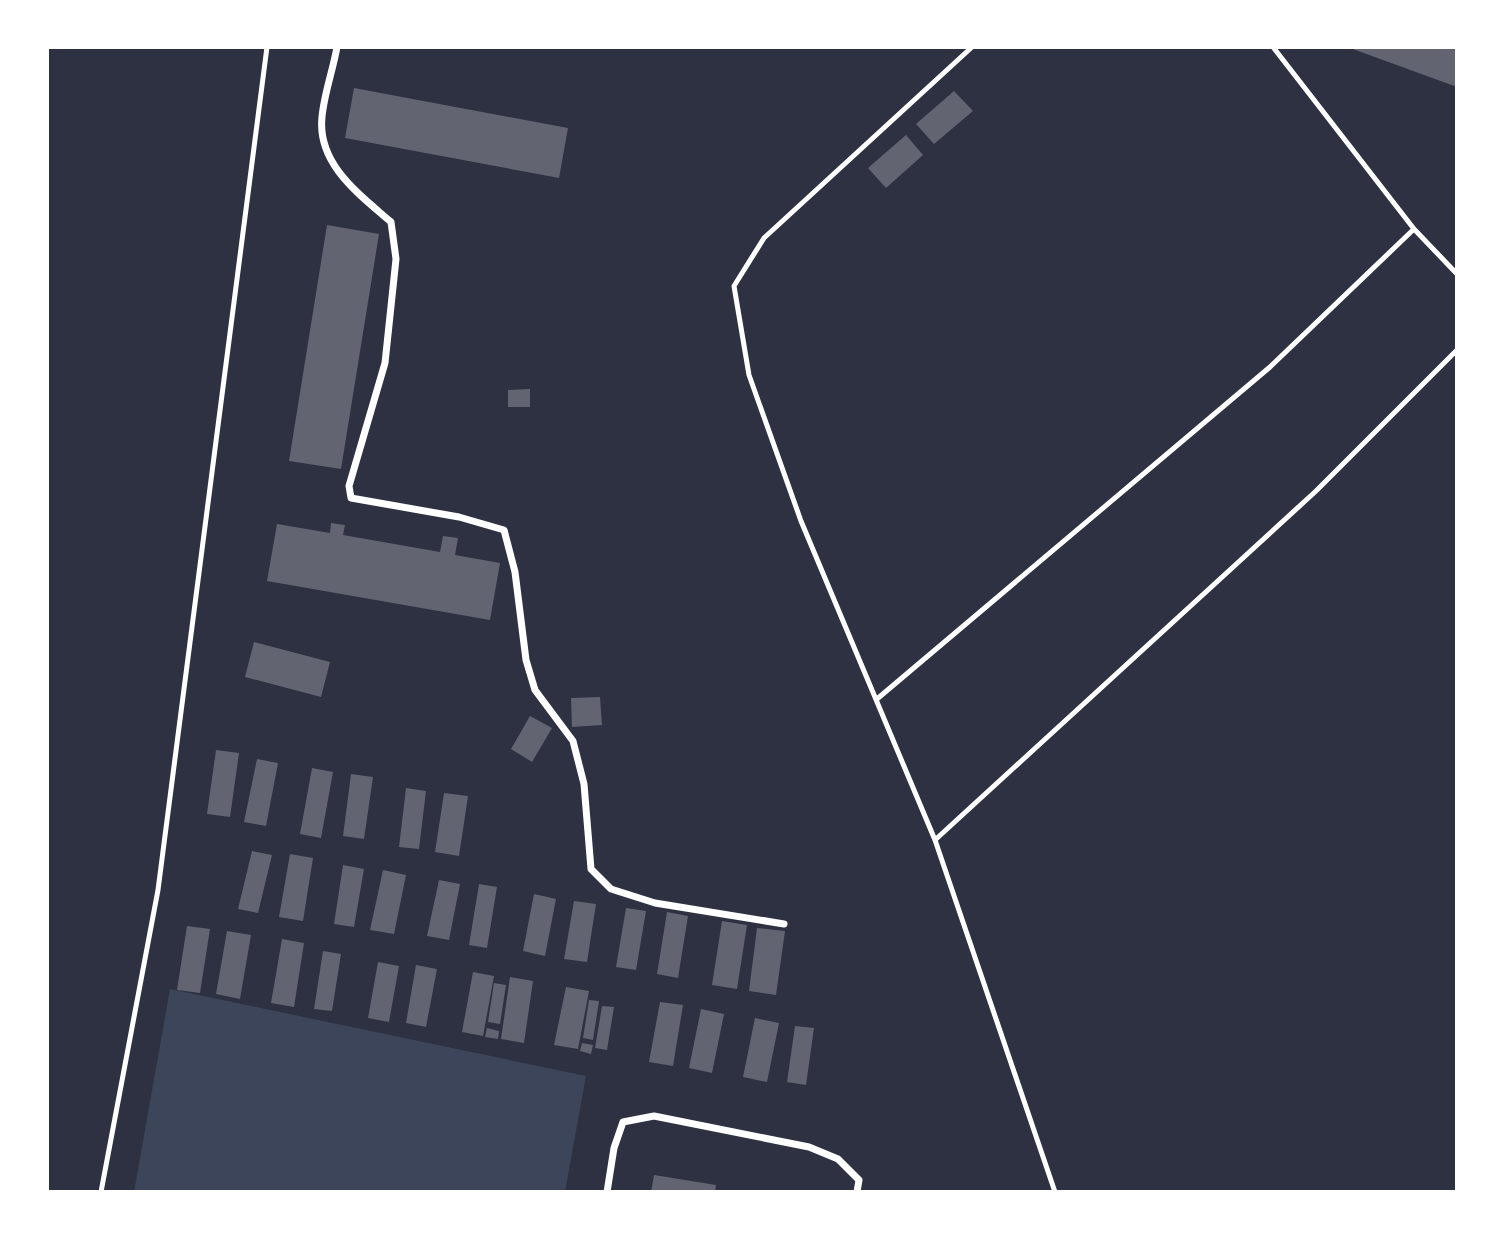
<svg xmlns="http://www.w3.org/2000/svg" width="1504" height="1239" viewBox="0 0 1504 1239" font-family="'Asap Condensed',sans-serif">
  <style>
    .green { fill: #3c4559 }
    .building { fill: #626471 }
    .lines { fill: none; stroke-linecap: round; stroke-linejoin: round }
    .service { stroke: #fff; stroke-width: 5 }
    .minor { stroke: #fff; stroke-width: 7 }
  </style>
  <rect width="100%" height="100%" fill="#2d3142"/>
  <path class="green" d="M170,989L586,1076L565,1192H134Z"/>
  <path class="building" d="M1350,47H1457V87L1350,48Z
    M354,88L568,128L559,178L345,138Z
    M954,91L973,111L934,144L916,124Z
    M906,135L923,155L886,188L868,168Z
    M327,225L379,234L341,469L289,461Z
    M530,389V407H508V390Z
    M331,523L345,525L343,535L440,552L443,536L458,538L455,555L500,563L490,620L267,581L277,524L330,533Z
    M254,642L330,662L321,697L245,677Z
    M600,697L602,725L572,727L571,698Z
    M530,716L552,728L532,762L511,749Z
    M216,750L239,753L230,817L207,814Z
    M257,759L278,763L266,826L244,822Z
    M312,768L333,772L321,838L300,834Z
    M351,774L373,777L364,839L343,836Z
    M406,788L426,791L419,849L399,847Z
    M444,793L468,796L459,856L435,852Z
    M252,851L272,855L258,913L238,909Z
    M290,854L313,858L303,921L279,917Z
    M343,865L364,869L354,927L334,924Z
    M383,870L406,875L394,934L370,930Z
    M439,880L460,884L449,940L427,936Z
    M479,884L497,887L487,948L469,945Z
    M534,894L556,899L545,956L523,951Z
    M574,901L596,904L587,962L564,959Z
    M626,908L646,911L636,970L616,967Z
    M667,912L688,916L678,978L657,974Z
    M722,921L747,925L737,989L712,985Z
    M187,926L210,929L200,993L177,990Z
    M757,928L785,931L776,995L749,991Z
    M227,931L251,935L240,999L216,994Z
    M282,939L304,943L294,1007L271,1003Z
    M323,951L341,954L332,1011L314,1009Z
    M378,962L399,966L389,1022L368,1018Z
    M416,965L437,969L426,1027L406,1023Z
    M473,972L494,976L483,1036L462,1032Z
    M510,977L533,981L524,1043L501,1039Z
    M494,983L506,985L500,1024L488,1022Z
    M566,987L589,991L578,1049L554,1045Z
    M589,1000L599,1001L593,1040L583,1038Z
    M660,1002L683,1005L673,1066L649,1062Z
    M602,1006L614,1007L607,1050L595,1048Z
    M701,1009L724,1014L712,1073L689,1068Z
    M755,1018L779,1023L767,1082L743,1077Z
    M795,1026L814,1028L806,1085L787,1082Z
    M487,1028L499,1031L498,1039L485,1037Z
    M582,1043L593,1045L591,1054L580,1051Z
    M654,1175L716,1185L715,1192H651Z"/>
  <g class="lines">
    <path class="service" d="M972,47L764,238L734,286L749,375L801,521L935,840L1055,1192
      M1414,229L1457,274
      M877,699L1270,367L1414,229L1273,47
      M935,840L1316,491L1457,350
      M101,1192L158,890L267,47"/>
    <path class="minor" d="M337,47C333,70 324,94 322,117C317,164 359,194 391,222L396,259L385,363L349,486L351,498L459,517L504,530L515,572L526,660L535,690L573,741L584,784L591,869L611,889L655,903L784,924
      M607,1192L614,1148L623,1122L654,1116L809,1147L838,1159L859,1180L857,1192"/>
  </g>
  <rect width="1504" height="1239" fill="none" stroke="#ffffff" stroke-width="98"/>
</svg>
